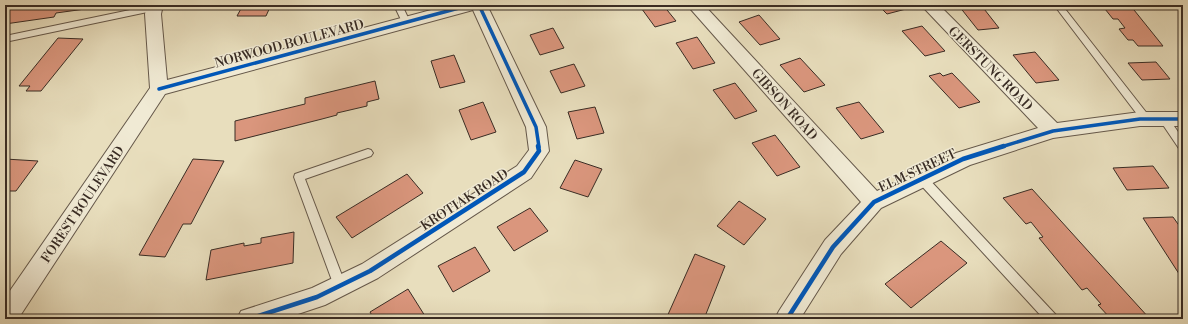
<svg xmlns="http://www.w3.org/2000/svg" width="1188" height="324" viewBox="0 0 1188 324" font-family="'Libre Bodoni',serif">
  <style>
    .building { fill: #da967d; stroke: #392c24 }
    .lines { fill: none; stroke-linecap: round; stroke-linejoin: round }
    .service-casing { stroke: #65584a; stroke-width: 2 }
    .minor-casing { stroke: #65584a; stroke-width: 2 }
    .service { fill: #f0ead4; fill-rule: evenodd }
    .minor { fill: #f0ead4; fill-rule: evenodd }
    .cycleway-far1-casing { stroke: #f0ead4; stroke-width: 5.5 }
    .cycleway-casing { stroke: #f0ead4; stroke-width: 7 }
    .cycleway-far1 { stroke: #0057b8; stroke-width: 3.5 }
    .cycleway { stroke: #0057b8; stroke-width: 4.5 }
    .labels { text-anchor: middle; stroke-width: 3; stroke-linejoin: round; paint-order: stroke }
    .street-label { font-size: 13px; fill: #392c24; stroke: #f0ead4 }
  </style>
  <rect width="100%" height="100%" fill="#e8debd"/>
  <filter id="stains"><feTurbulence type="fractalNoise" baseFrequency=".005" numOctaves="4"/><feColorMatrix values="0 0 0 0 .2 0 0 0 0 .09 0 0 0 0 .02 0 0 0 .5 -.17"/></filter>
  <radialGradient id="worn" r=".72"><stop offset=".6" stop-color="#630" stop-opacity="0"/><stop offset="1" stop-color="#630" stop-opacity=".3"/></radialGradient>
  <path class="building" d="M22,5H86L85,9L56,13L54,17L5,24V7Z
    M243,5H271L266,16H237Z
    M639,5H663L676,21L655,27Z
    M878,5H902L906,9L887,14Z
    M967,5H981L999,28L978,30L959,6Z
    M1108,5H1130L1163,46H1138L1133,40H1128L1119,29L1125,28L1118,19H1113L1105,9H1111Z
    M759,15L780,39L760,45L739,22Z
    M922,26L945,51L925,56L902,31Z
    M553,28L564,48L540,55L530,35Z
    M697,37L715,63L693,69L676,43Z
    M58,38L83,39L41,91H26L30,86H19Z
    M1035,52L1059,80L1036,83L1013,55Z
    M454,55L465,82L440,88L431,61Z
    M800,58L825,85L804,92L780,65Z
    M1156,62L1170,79L1142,80L1128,63Z
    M574,64L585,86L561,93L550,71Z
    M940,73L943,76L952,73L980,102L959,108L929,76Z
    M375,81L379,99L367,102V106L337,113V115L322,119L235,141V121L305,104V98Z
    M735,83L757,111L735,119L713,90Z
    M483,102L496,132L471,140L459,110Z
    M859,102L884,132L861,139L836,108Z
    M595,107L604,133L577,139L568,112Z
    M775,135L800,167L777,176L752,143Z
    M5,159L38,161L16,191H8L5,194Z
    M193,159L224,161L191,224H183L165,257L139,255Z
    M575,160L602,169L588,197L560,188Z
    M1153,166L1169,188L1127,190L1113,168Z
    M407,174L423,193L352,238L336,217Z
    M1032,189L1089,252L1150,319H1111L1098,305L1101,304L1087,288L1082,290L1039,238L1043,237L1031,222L1026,224L1003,198Z
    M739,201L766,219L744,245L717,226Z
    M530,208L548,231L514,251L497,227Z
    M1173,217L1183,231V280L1143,218Z
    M294,232L293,263L206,280L211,250L244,243V246L261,243V238Z
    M941,241L967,263L911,308L885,284Z
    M475,247L490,271L453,292L438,266Z
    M695,254L725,266L704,319H666Z
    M408,289L425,316L420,319H374L370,312Z"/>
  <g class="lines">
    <defs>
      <path id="service" d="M154,5L158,8L157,10L5,42V36Z
        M394,5H402L410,22L409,24H403Z
        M1054,5H1062L1149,116L1151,119L1149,122H1143Z
        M1164,115L1167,116L1183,139V151L1180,150L1159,119Z
        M368,149L371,150L373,153L371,156L305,179L346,286L344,290L340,291L336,290L334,286L294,177L295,174Z
        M922,175L926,176L1056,315L1058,319H1044L918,182L917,179L918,176Z"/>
      <path id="minor" d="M147,5H163L161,14L167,80L450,5H487L546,127L549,151L531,178L378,278L325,305L283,319H237L241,311L312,288L362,264L517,166L529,150L526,127L473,10L165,94L18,319H5V298L150,88L145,14Z
        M687,5H704L877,191L956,153L1038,128L921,5H939L1057,123L1140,112H1183V126H1140L1053,138L970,165L881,208L841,254L800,319H775L779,311L825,240L861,202Z"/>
    </defs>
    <use href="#service" class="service-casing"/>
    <use href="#minor" class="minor-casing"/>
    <use href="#service" class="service"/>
    <use href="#minor" class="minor"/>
    <defs>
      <path id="cycleway-far1" d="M479,5L536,127L539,147
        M159,89L470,5
        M1001,147L1053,131L1140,119H1183"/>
      <path id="cycleway" d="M249,319L317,297L370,271L524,172L539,151L538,146
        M787,319L833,247L874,202L963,159L1004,146"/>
    </defs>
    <use href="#cycleway-far1" class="cycleway-far1-casing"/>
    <use href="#cycleway" class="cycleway-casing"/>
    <use href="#cycleway-far1" class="cycleway-far1"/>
    <use href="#cycleway" class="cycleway"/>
  </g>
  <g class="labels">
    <g class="street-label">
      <text transform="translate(289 43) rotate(-15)" y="5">NORWOOD BOULEVARD</text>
      <text transform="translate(991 68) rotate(45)" y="5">GERSTUNG ROAD</text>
      <text transform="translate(785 104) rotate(48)" y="5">GIBSON ROAD</text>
      <text transform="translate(917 170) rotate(-25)" y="5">ELM STREET</text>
      <text transform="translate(464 199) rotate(-33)" y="5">KROTIAK ROAD</text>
      <text transform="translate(82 204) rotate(-56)" y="5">FOREST BOULEVARD</text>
    </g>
  </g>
  <rect width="1188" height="324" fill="none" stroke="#e8debd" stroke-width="20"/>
  <rect x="6" y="6" width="1176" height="312" fill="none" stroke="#392c24" stroke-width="2"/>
  <rect x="10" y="10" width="1168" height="304" fill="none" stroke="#392c24"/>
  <rect width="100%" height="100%" filter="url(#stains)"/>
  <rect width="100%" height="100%" fill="url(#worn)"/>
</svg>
